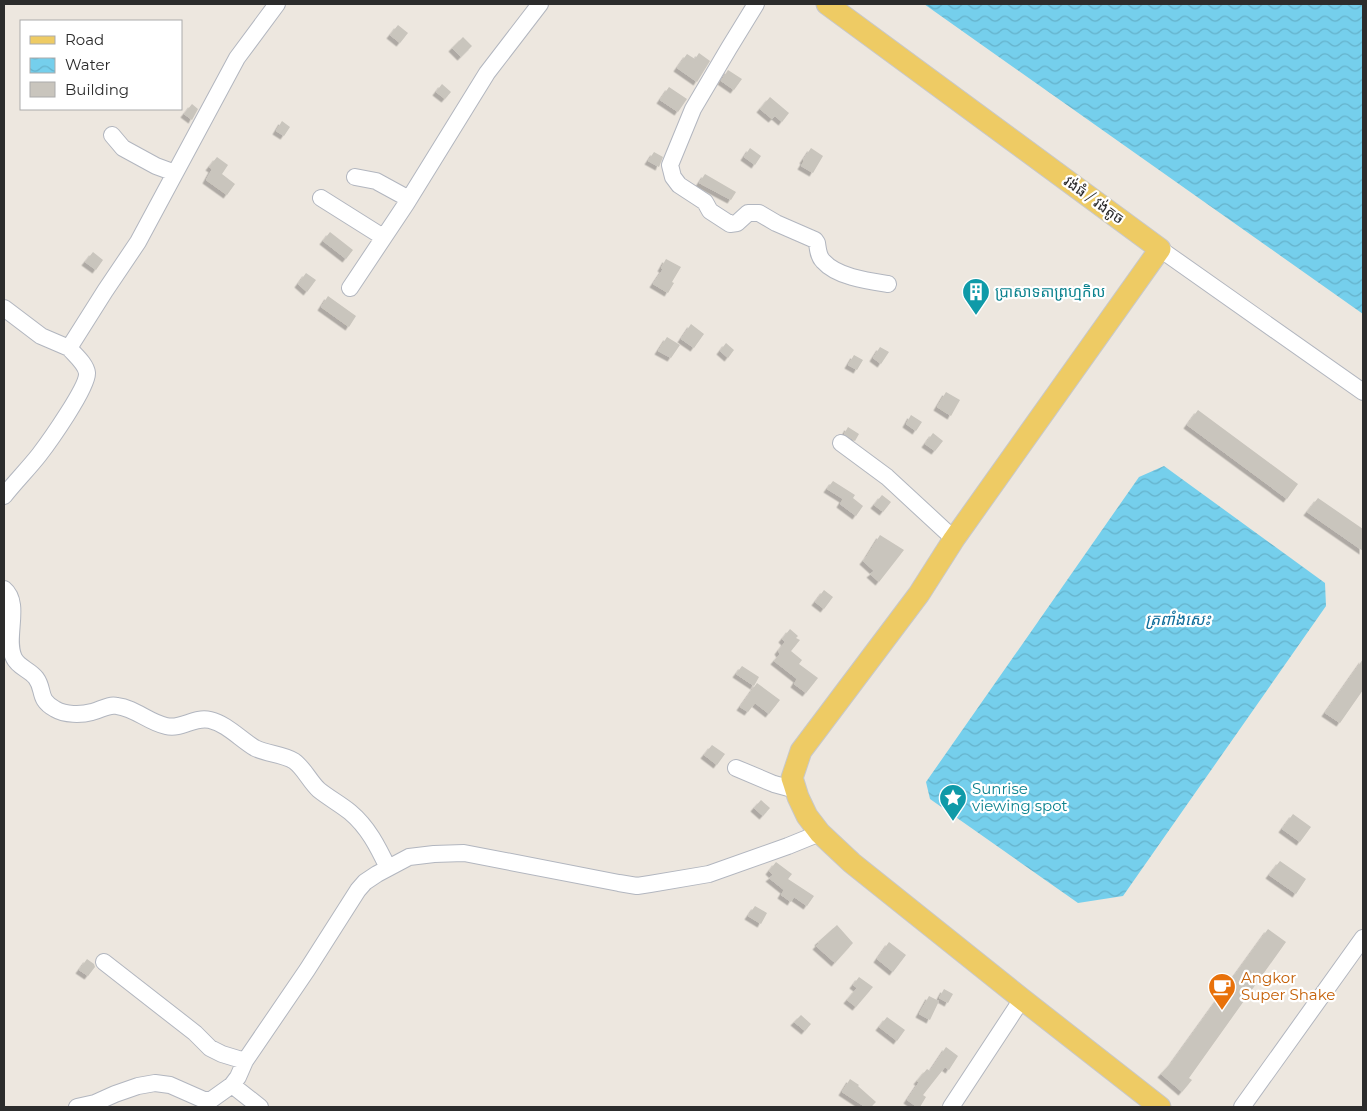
<svg xmlns="http://www.w3.org/2000/svg" width="1367" height="1111" viewBox="0 0 1367 1111" font-family="Montserrat,'Noto Sans Khmer',sans-serif">
  <style>
    .water { fill: url(#water-waves) }
    .building { fill: #c9c5bd; filter: url(#shadow) }
    .lines { fill: none; stroke-linecap: round; stroke-linejoin: round }
    .minor-casing { stroke: #b2b6bf; stroke-width: 18 }
    .major-casing { stroke: #c8c8c8; stroke-width: 23 }
    .minor { stroke: #fff; stroke-width: 16 }
    .major { stroke: #eecb64; stroke-width: 21 }
    .labels { text-anchor: middle; stroke-width: 4.5; stroke-linejoin: round; paint-order: stroke }
    .street-label { font-size: 15px; fill: #2c2c2c; stroke: #fff }
    .culture-label { font-size: 15px; fill: #0d838f; stroke: #fff; text-anchor: start }
    .food-label { font-size: 15px; fill: #c56008; stroke: #fff; text-anchor: start }
    .water-label { font-size: 16px; font-style: italic; fill: #116f9c; stroke: #fff }
  </style>
  <defs>
    <pattern id="water-waves" width="16" height="10" patternUnits="userSpaceOnUse" patternTransform="scale(1.25)"><rect width="16" height="10" fill="#75cfec"/><path d="M0 5q4-4 8 0t8 0" fill="none" stroke="#65b2cb"/></pattern>
    <filter id="shadow"><feDropShadow dx="-3.5" dy="3.5" stdDeviation="0" flood-color="#0004"/></filter>
  </defs>
  <rect width="100%" height="100%" fill="#ede7df"/>
  <path class="water" d="M924,4H1363V314Z
    M1164,466L1325,583L1326,606L1123,896L1078,903L930,799L926,782L1139,477Z"/>
  <path class="building" d="M398,25L408,33L400,43L390,35Z
    M463,37L472,46L461,57L452,48Z
    M699,53L710,61L697,82L677,68L687,54L695,59Z
    M728,70L742,79L734,90L721,81Z
    M442,84L451,92L445,99L436,92Z
    M669,87L687,99L678,112L660,100Z
    M770,97L789,113L782,122L775,116L772,119L760,109Z
    M192,104L198,109L192,120L184,114Z
    M282,121L290,127L284,136L276,131Z
    M750,148L761,156L755,165L744,157Z
    M811,148L823,156L813,173L801,166L804,161L803,160Z
    M654,152L663,157L659,167L648,161Z
    M217,157L228,165L222,174L235,184L227,195L206,180L212,169L209,167Z
    M705,174L736,192L731,200L699,183Z
    M330,232L353,250L346,259L323,241Z
    M93,252L103,260L96,270L85,262Z
    M666,259L681,267L672,282L674,283L668,293L653,284L663,269L661,268Z
    M306,273L316,280L307,292L298,284Z
    M328,296L356,316L349,327L321,307Z
    M691,324L704,334L694,348L681,339Z
    M667,337L680,345L671,358L658,351Z
    M726,343L734,350L728,358L720,351Z
    M880,347L889,352L881,364L873,358Z
    M854,355L863,360L857,370L848,365Z
    M946,392L960,400L951,416L937,407Z
    M1198,410L1298,484L1287,499L1187,425Z
    M911,415L922,422L916,431L906,424Z
    M848,427L859,434L855,441L844,434Z
    M933,433L943,441L935,451L925,444Z
    M833,481L855,495L853,498L863,506L856,516L840,504L843,499L827,489Z
    M882,495L891,502L883,512L874,505Z
    M1318,498L1363,529V551L1307,512Z
    M880,535L904,550L879,582L870,574L874,571L863,561L867,556Z
    M824,590L833,597L824,609L815,602Z
    M790,629L798,636L796,638L800,640L791,651L802,660L799,664L818,678L806,693L794,684L797,679L774,661L780,654L778,651L785,642L782,639Z
    M1363,659V690L1340,723L1325,713Z
    M742,666L759,677L754,686L736,674Z
    M757,683L780,700L769,714L755,703L748,712L740,707Z
    M712,745L725,754L717,765L704,755Z
    M761,800L770,808L763,816L754,808Z
    M1293,814L1311,827L1300,842L1282,829Z
    M1280,861L1306,879L1296,894L1269,875Z
    M776,862L792,874L788,879L814,896L807,906L794,897L791,902L781,895L784,890L769,878L773,875L769,871Z
    M755,906L767,913L761,924L748,916Z
    M837,925L853,943L835,963L816,946L819,943L818,942Z
    M1268,929L1286,942L1189,1078L1192,1080L1182,1092L1161,1074L1172,1062Z
    M889,942L906,955L893,972L877,959Z
    M87,959L94,964L95,967L88,976L79,970Z
    M859,977L873,987L856,1007L847,1000L857,988L853,985Z
    M944,989L953,994L948,1003L939,998Z
    M929,996L939,1001L930,1020L919,1014Z
    M801,1015L811,1024L805,1031L794,1022Z
    M887,1017L905,1030L897,1041L879,1027Z
    M946,1047L958,1056L949,1070L945,1067L923,1095L926,1097L920,1107H917L907,1100L919,1082L917,1081L927,1069L930,1071Z
    M850,1079L859,1085L858,1086L876,1102L871,1107H865L842,1092Z"/>
  <g class="lines">
    <defs>
      <path id="minor" d="M756,4L729,48L693,109L670,165L673,177L679,185L705,202L710,211L730,224L737,223L748,213H759L776,223L815,240L817,243C818,249 818,256 823,261C837,277 868,281 888,284
        M112,135L123,148L156,166L175,173
        M355,177L376,181L409,199
        M321,198L383,237
        M1160,249L1363,392
        M350,288L406,204L487,73L540,4
        M4,308L41,336L69,348
        M841,443L887,477L954,539
        M4,496C15,482 28,469 39,455C49,442 88,387 87,373C86,364 75,355 69,348L105,291L138,242L237,58L277,4
        M4,589C22,604 4,638 14,658C18,667 30,670 36,678C45,690 37,699 55,709C65,715 81,715 92,712C101,710 108,704 117,706C135,708 148,722 166,726C182,730 194,716 210,720C227,724 240,739 255,748C267,754 283,754 294,761C304,768 310,782 319,790C329,798 340,804 350,812C368,827 378,847 388,868
        M736,768L774,784L796,790
        M104,962L195,1033L210,1048L222,1054L245,1061
        M232,1085L260,1107
        M77,1107L95,1103L115,1094L138,1086L155,1083L170,1085L204,1100H211L232,1085L238,1077L245,1061L307,970L358,890L365,882L377,874L409,857L434,854L464,853L619,883L637,886L650,884L709,874L788,846L820,833
        M951,1107L1022,999
        M1242,1107L1363,938"/>
      <path id="major" d="M827,4L1160,249L954,539L919,594L801,751L792,778L794,784L798,797L807,816L820,833L852,863L1022,999L1160,1107"/>
    </defs>
    <use href="#minor" class="minor-casing"/>
    <use href="#major" class="major-casing"/>
    <use href="#minor" class="minor"/>
    <use href="#major" class="major"/>
  </g>
  <defs>
    <symbol id="building-pin" viewBox="-11 -11 22 30"><path d="M0 17L-7.5 6A9.5 9.5 0 1 1 7.5 6Z" fill="#0f9aa8" stroke="#fff"/><path d="M-4-6H4V6H1V3H-1V6H-4ZM-2.5-4.3h1.7v1.8h-1.7ZM.8-4.3h1.7v1.8H.8ZM-2.5-1h1.7V.8h-1.7ZM.8-1h1.7V.8H.8Z" fill="#fff"/></symbol>
    <symbol id="sight-pin" viewBox="-11 -11 22 30"><path d="M0 17L-7.5 6A9.5 9.5 0 1 1 7.5 6Z" fill="#0f9aa8" stroke="#fff"/><path d="M0-6L1.8-2.2L6-1.7L2.9 1.2L3.7 5.4L0 3.3L-3.7 5.4L-2.9 1.2L-6-1.7L-1.8-2.2Z" fill="#fff"/></symbol>
    <symbol id="cafe-pin" viewBox="-11 -11 22 30"><path d="M0 17L-7.5 6A9.5 9.5 0 1 1 7.5 6Z" fill="#e8710a" stroke="#fff"/><path d="M-5.5-4.5H6V0H3Q3 3.5 0 3.5H-2.5Q-5.5 3.5-5.5 0ZM3-3.2v2h1.7v-2ZM-6 4.5H4V6H-6Z" fill="#fff"/></symbol>
  </defs>
  <g fill-rule="evenodd">
    <use href="#building-pin" x="960" y="276" width="32" height="43"/>
    <use href="#sight-pin" x="937" y="782" width="32" height="43"/>
    <use href="#cafe-pin" x="1206" y="971" width="32" height="43"/>
  </g>
  <g class="labels">
    <g class="street-label">
      <text transform="translate(1094 200) rotate(36)" y="5">វង់ធំ / វង់តូច</text>
    </g>
    <g class="culture-label">
      <text x="995" y="297">ប្រាសាទតាព្រហ្មកិល</text>
      <text x="972" y="794">Sunrise<tspan x="972" dy="17">viewing spot</tspan></text>
    </g>
    <g class="food-label">
      <text x="1241" y="983">Angkor<tspan x="1241" dy="17">Super Shake</tspan></text>
    </g>
    <g class="water-label">
      <text x="1178" y="625">ត្រពាំងសេះ</text>
    </g>
  </g>
  <rect width="1367" height="1111" fill="none" stroke="#2c2c2c" stroke-width="10"/>
  <rect x="20" y="20" width="162" height="90" fill="#ffffff" stroke="#ababab"/>
  <rect x="30" y="36" width="25" height="8" fill="#eecb64" stroke="#ababab"/>
  <text x="65" y="45" font-size="15" fill="#2c2c2c">Road</text>
  <rect x="30" y="58" width="25" height="15" fill="url(#water-waves)" stroke="#ababab"/>
  <text x="65" y="70" font-size="15" fill="#2c2c2c">Water</text>
  <rect x="30" y="82" width="25" height="15" fill="#c9c5bd" stroke="#ababab"/>
  <text x="65" y="95" font-size="15" fill="#2c2c2c">Building</text>
</svg>
